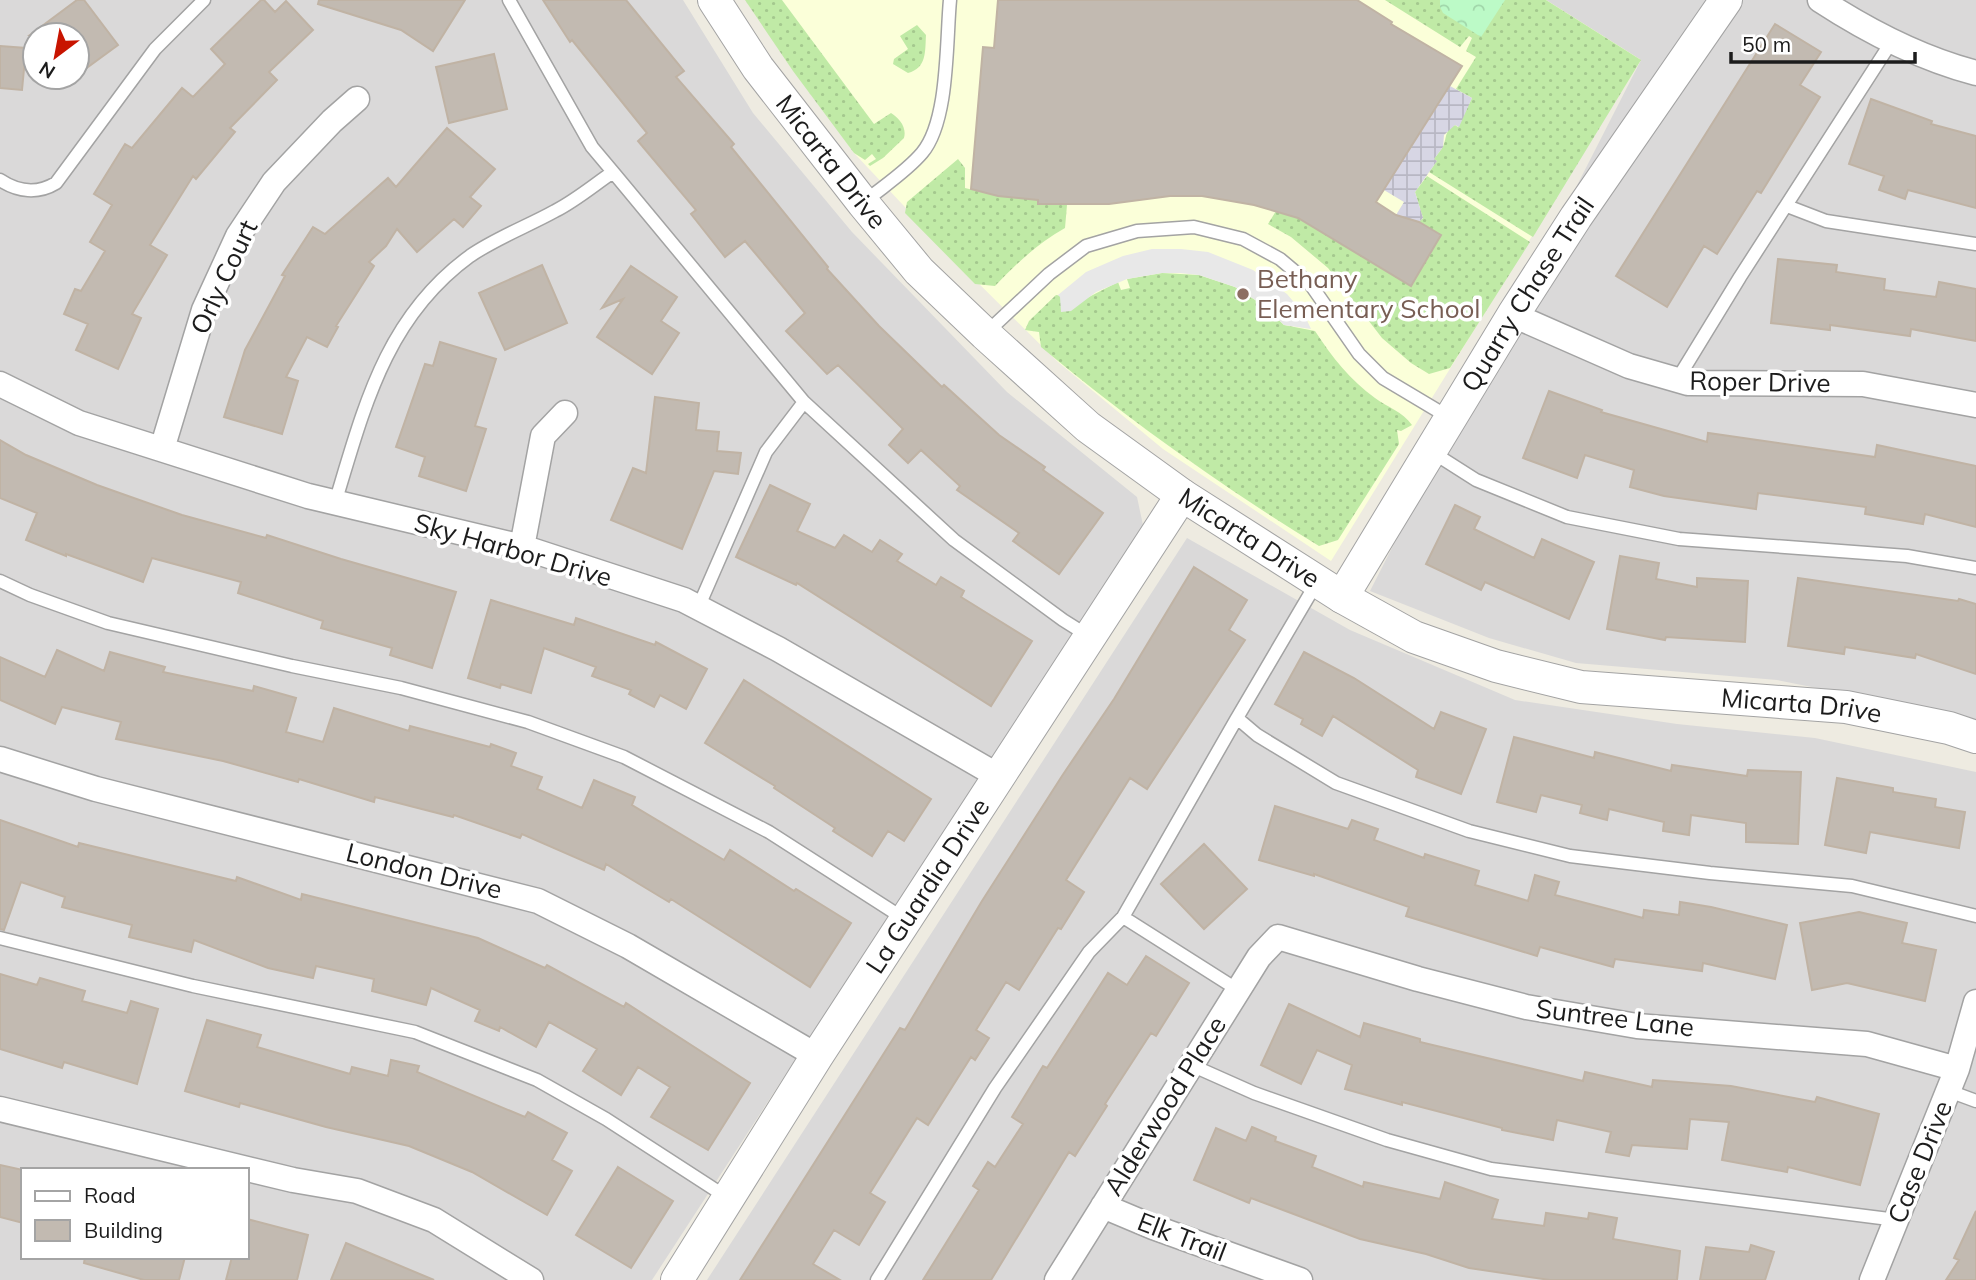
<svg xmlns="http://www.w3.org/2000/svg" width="1976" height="1280" viewBox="0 0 1976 1280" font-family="Mulish,sans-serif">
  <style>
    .residential { fill: #dad9d9; fill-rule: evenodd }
    .education { fill: #fbffd9 }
    .grass { fill: url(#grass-dots) }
    .park { fill: url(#park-crowns) }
    .parking { fill: #e8e8e8 }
    .plaza { fill: url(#plaza-grid) }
    .building { fill: #c2bab1; stroke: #c0b3a4; stroke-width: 2 }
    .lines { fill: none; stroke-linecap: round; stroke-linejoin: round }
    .service-casing { stroke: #a3a3a3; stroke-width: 15 }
    .minor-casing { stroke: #a3a3a3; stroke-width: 27 }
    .tertiary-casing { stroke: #a3a3a3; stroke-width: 34 }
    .service { stroke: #fff; stroke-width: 12 }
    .minor { stroke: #fff; stroke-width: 24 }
    .tertiary { stroke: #fff; stroke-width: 32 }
    .education-dot { fill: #8d6e63; stroke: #fff; stroke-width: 2.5 }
    .labels { text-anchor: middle; stroke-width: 7; stroke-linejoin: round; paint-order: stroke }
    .street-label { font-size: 26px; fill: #1c1c1c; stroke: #fff }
    .education-label { font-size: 26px; fill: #785e54; stroke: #fff; text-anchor: start }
  </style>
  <defs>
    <pattern id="grass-dots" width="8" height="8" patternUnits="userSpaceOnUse" patternTransform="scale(1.75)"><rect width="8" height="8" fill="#c0eaa6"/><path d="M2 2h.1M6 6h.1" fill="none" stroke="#a4c88e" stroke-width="1.8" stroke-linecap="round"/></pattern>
    <pattern id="park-crowns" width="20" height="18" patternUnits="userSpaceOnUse" patternTransform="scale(1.75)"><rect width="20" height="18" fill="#bcfac7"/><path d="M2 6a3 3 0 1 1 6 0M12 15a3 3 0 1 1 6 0" fill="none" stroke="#a1d6aa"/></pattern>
    <pattern id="plaza-grid" width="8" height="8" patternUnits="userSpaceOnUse" patternTransform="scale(1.75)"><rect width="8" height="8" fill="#d7d6e4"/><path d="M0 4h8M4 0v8" fill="none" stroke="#b8b7c3"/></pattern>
  </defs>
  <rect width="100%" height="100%" fill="#eeebe1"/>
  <path class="residential" d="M0,0H683L753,113L852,232L1007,392L1137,497L1143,525L652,1280H0ZM35,35H77V77H35ZM23,1170H247V1257H23Z
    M1546,0H1976V720L1777,680L1576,663L1489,638L1370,591L1641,60Z
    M1187,538L1350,630L1515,700L1677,724L1815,738L1976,772V1280H707Z"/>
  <path class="education" d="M752,0H1546L1641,60L1331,561L1163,449L1058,362L954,259L854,153L775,37Z"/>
  <path class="grass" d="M745,0H782L874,124L891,113C899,118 907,127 904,138L883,158L870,166L868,164L876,159L872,154L865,160L854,153L793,71Z
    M1385,0H1546L1641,60L1533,237L1429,172L1437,161L1434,159C1437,154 1442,150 1444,144C1447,135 1445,131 1455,125L1458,127L1472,98L1456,89L1476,57L1466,51L1472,38L1469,36L1460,47Z
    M917,25L926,35C925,51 927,68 908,73L893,64L894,59L908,49L900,36Z
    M958,159L965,168V188L998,196L1038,200L1039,204L1067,205L1065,228C1038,243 1016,264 995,286L975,284L905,213L907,202Z
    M1427,176L1530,242L1450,368L1429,374L1411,363L1382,338L1328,268L1291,237L1268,224L1276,211L1298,218L1411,286L1441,235L1419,222L1423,218L1415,192Z
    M1162,273L1199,275L1235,287L1263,305L1284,325L1315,331C1332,357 1350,380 1375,398C1387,407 1403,412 1412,425L1401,431L1397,430L1399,444L1338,540L1319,546C1221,486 1129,420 1041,347L1039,332L1025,330L1029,321L1056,295L1085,299L1118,282L1121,290L1130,288L1127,279Z"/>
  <path class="park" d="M1440,0H1505L1481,37L1443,13L1440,7Z"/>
  <path class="parking" d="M1152,249H1181L1208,252L1253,270L1287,294L1304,314L1311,329L1284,325L1263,305L1235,287L1199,275L1180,273H1162L1127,279L1096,292L1071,311L1061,312L1060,297L1058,295L1086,272L1123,256Z"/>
  <path class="plaza" d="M1450,86L1472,98L1459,127L1455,125L1444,135L1443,147L1434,159L1437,161L1415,192L1423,218L1419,222L1396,215L1404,202L1384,190Z"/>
  <path class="building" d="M77,0H84L118,45L77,75V35H30Z
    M261,0H264L275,12L286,1L313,30L269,72L277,80L230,128L235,132L196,179L193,176L150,245L167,255L132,314L141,318L118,369L76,350L88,324L64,314L75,289L81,291L105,251L90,242L112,205L94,194L125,144L132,148L182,88L193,97L225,64L211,49Z
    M319,0H465L433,51L401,30L318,4Z
    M543,0H626L684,71L676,77L734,144L731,147L828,267L827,269L879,326L942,387L944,385L999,435L1045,467L1043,470L1103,513L1059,574L1013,541L1019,533L957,490L960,486L921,450L908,463L889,445L903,429L838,365L827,374L786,331L805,313L745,241L725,257L691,214L696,210L638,141L647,133L572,40L570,42Z
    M998,0H1357L1392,22L1391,24L1462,66L1376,202L1396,215L1419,222L1441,235L1411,286L1298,218L1254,205L1202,196H1170L1109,204H1038V200L998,196L971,189L983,47L994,48Z
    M1775,24L1821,52L1800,85L1820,97L1761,193L1757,191L1717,254L1704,246L1667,307L1616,276Z
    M0,46L26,48L22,90L0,88Z
    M494,54L507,109L449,123L436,67Z
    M1871,99L1932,121L1931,124L1976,136V208L1908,190L1905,199L1879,190L1884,176L1849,164Z
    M447,128L495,169L470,197L481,206L463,227L454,219L417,252L397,229L386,246L369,262L374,266L336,326L338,327L327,347L307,337L286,377L298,381L282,434L224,417L245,350L285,276L282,275L313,227L325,234L388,178L396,187Z
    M1778,259L1837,265L1836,272L1885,279L1884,290L1936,297L1939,282L1976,289V341L1911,329L1910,336L1830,325V330L1771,323Z
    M542,265L567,323L505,350L479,293Z
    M631,266L677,297L661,321L679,333L652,374L597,337L623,299L602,308Z
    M440,342L496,359L475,426L486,429L466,491L419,476L425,457L396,447L425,364L433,366Z
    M1549,391L1602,410L1601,412L1707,442L1708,433L1875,457L1877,445L1976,466V527L1925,514L1923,524L1865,514L1866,507L1758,493L1756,509L1664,496L1630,487L1634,470L1585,455L1577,478L1523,458Z
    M655,397L699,403L696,430L719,432L717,451L741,453L738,474L714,471L682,549L611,520L633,468L646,473Z
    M0,440L26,455L97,485L182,515L266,538L267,535L341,559L456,592L432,668L390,655L392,648L321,628L323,621L238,593L241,582L152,558L143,582L66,554V556L26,540L37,513L0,498Z
    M770,485L810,504L797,531L835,548L844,535L872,552L880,540L902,554L897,561L936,585L941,577L964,591L961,597L1032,641L991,706L797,583L796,585L736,557Z
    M1455,505L1480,517L1474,529L1534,558L1542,539L1594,562L1569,619L1485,582L1481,590L1426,564Z
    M1620,556L1659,563L1656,579L1697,587V578L1748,581L1745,642L1666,637L1665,640L1607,629Z
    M1194,567L1247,600L1229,630L1245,640L1147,789L1130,778L1066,880L1084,892L1061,929L1058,928L1019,990L1006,982L976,1030L989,1038L975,1060L971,1057L928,1125L917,1118L870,1193L885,1202L859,1245L834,1230L813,1264L840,1280H740L900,1028L905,1030L982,901L1062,776L1114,699Z
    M1798,578L1958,601L1959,599L1976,604V674L1916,654L1915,658L1845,647L1844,654L1788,646Z
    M491,600L574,625L576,618L655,645L656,642L707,669L686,709L660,695L654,707L629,694L631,690L592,676L596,667L544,648L531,693L501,684L500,688L468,678Z
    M57,650L104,671L110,652L165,667L163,672L253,691L254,686L296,698L286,732L323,742L334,708L409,731L410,726L490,747L491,744L516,753L511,766L542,777L537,789L582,808L594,780L635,797L632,805L724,860L730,850L794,891L796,889L851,923L810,987L671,899L669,902L606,864L604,870L522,834L520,838L454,815L453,817L375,797L374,802L299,779L298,782L223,761L116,739L121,722L62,707L55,724L0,700V657L45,677Z
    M1304,652L1354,678L1434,729L1441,712L1486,729L1461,794L1416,777L1418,770L1333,716L1322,736L1301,724L1303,719L1275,704Z
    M744,680L931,799L904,841L888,831L872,856L833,831L835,828L774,788L775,786L705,743Z
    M1514,737L1594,758L1595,752L1671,771L1672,765L1747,776L1748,770L1801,772L1798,844L1746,842V823L1691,815L1689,835L1663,831L1664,822L1609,809L1607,820L1580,813L1582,805L1541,795L1536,812L1497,802Z
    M1837,778L1893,788V792L1936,799L1935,807L1965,812L1959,848L1870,832L1866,853L1825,845Z
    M1275,806L1348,829L1352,820L1378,829L1374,840L1424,858L1425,854L1479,871L1475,885L1528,901L1535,875L1559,882L1555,895L1643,918L1644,910L1679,915L1680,902L1711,907L1787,925L1775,979L1703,963L1702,971L1615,959L1613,967L1540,947L1537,956L1406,916L1409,907L1314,874V876L1259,860Z
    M0,820L78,847L79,843L236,881L237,877L301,900L302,894L478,938L545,968L547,965L624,1007L626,1003L750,1083L708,1150L651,1117L670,1087L638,1067L621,1095L583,1071L597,1049L549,1022L536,1047L500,1027L499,1031L475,1021L480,1010L431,988L426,1005L372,991L374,979L316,966L313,978L268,968L194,940L191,952L129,937L132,925L62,907L65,897L21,882L4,930L0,929Z
    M1204,844L1247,889L1204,929L1161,884Z
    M1859,912L1907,923L1902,943L1936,950L1925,1001L1847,983L1812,990L1800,923Z
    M1146,956L1189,983L1156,1036L1151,1033L1105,1104L1107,1106L1075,1156L1069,1152L991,1280H923L979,1190L973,1186L988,1162L995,1167L1023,1124L1012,1117L1043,1066L1047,1068L1108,973L1127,985Z
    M0,974L37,985L40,978L85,991L82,1001L127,1013L131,1001L158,1009L137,1084L64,1062L62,1068L0,1049Z
    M1289,1004L1360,1037L1364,1023L1420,1039V1042L1583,1081L1585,1072L1652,1087L1653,1080L1731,1086L1815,1102L1817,1097L1879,1114L1860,1185L1788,1167L1787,1172L1722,1160L1729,1122L1690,1119L1687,1149L1632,1145L1629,1156L1606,1152L1611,1132L1557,1120L1553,1140L1502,1130V1128L1402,1102V1105L1345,1089L1352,1065L1317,1050L1301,1084L1261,1065Z
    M207,1020L261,1035L257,1047L350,1074L352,1067L388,1076L391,1060L419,1066L417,1072L525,1117L528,1112L567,1133L552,1160L572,1171L547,1215L472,1172L409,1146L326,1127L240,1103L239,1107L185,1091Z
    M1252,1127L1276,1137L1275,1141L1316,1156L1312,1167L1363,1187L1364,1182L1440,1199L1445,1182L1498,1200L1492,1219L1544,1226L1546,1213L1588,1219L1589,1213L1617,1218L1613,1239L1680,1251L1677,1280H1550L1469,1268L1426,1254L1360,1239L1251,1198L1249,1203L1194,1180L1216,1128L1246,1141Z
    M0,1165L23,1170V1223L0,1217Z
    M618,1167L673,1201L631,1268L576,1235Z
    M1976,1211V1280H1946L1959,1260L1954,1258Z
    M247,1219L308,1235L297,1280H226L232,1257H247Z
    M346,1243L434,1280H331Z
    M1751,1245L1774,1252L1765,1280H1700L1706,1247L1749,1252Z
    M85,1257H185L179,1280H144L84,1263Z"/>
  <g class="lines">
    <defs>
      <path id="service" d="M509,0L592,147L613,172
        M0,180C18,192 38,194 56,183L155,49L204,0
        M863,203C882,187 906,172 922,153C949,121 946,42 950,0
        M1787,206L1826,221L1976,244
        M985,334L1049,274L1086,246L1137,231L1194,227L1243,239L1280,259L1311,285L1359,354L1383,378L1450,418
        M1677,380L1740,277L1892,41
        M1432,452L1476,480L1567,517L1679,539L1907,556L1976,568
        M335,503C364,408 385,318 470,256C496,238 528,226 555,211C575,201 594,185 613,172L804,402
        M0,581L30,595L108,623L292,666L401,688L528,722L624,757L769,832L906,920
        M1317,582L1237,718L1257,735L1336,783L1469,831L1570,856L1710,873L1852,886L1976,916
        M698,608L766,452L804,402L954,540L1063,620L1090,637
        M1237,718L1123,917L1238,990
        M0,938L193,986L415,1032L537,1080L606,1119L728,1198
        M1191,1065L1254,1093L1387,1140L1491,1169L1897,1220
        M1949,1091L1976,1101
        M877,1280L995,1088L1089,952L1123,917"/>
      <path id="minor" d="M1820,0C1869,32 1919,58 1976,73
        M1513,315L1629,366L1688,383L1863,384L1976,405
        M0,384L79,423L308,496L522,547L684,600L778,649L1000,777
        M162,449L204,310L238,236L274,182L332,121L357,99
        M522,547L543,436L565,413
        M0,759L96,789L538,901L628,946L817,1056
        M0,1109L293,1180L357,1191L434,1220L531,1280
        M1103,1206L1153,1227L1300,1280
        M1057,1280L1259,957L1278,937L1418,979L1526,1007L1637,1026L1867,1044L1957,1069
        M1872,1280L1957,1069L1976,1002"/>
      <g id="tertiary">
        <path id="s1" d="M714,0L758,68L863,203L919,271L985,334L1088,427L1182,495L1342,597L1414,637L1496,666L1581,687L1846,707L1949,728L1976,737"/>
        <path id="s2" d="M1342,597L1513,315L1576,217L1726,0"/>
        <path id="s3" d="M677,1280L817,1056L1182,495"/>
      </g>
    </defs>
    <use href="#service" class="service-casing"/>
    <use href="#minor" class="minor-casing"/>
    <use href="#tertiary" class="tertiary-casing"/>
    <use href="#service" class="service"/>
    <use href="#minor" class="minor"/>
    <use href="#tertiary" class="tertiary"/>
  </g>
  <circle class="education-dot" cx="1243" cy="294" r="7"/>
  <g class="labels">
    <g class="street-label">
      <text dy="9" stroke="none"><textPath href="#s1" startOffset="200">Micarta Drive</textPath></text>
      <text transform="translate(224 277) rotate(-65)" y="9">Orly Court</text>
      <text dy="9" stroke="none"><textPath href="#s2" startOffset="355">Quarry Chase Trail</textPath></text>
      <text transform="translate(1760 382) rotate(1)" y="9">Roper Drive</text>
      <text dy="9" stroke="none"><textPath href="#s1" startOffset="766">Micarta Drive</textPath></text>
      <text transform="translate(513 550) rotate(16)" y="9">Sky Harbor Drive</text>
      <text dy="9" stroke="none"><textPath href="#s1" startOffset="1354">Micarta Drive</textPath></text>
      <text transform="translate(424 871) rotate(14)" y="9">London Drive</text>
      <text dy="9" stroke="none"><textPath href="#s3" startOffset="467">La Guardia Drive</textPath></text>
      <text transform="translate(1615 1018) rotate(7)" y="9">Suntree Lane</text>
      <text transform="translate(1165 1106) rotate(-58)" y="9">Alderwood Place</text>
      <text transform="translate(1920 1162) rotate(-68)" y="9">Case Drive</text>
      <text transform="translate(1182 1237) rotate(21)" y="9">Elk Trail</text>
    </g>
    <g class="education-label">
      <text x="1257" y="288">Bethany<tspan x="1257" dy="30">Elementary School</tspan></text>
    </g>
  </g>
  <rect x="21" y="1168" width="228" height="91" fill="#ffffff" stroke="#a4a4a4" stroke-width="2"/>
  <rect x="35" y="1191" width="35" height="10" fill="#ffffff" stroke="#a4a4a4" stroke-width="2"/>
  <text x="84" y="1203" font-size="21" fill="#1c1c1c">Road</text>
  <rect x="35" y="1220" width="35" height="21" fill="#c2bab1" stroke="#a4a4a4" stroke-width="2"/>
  <text x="84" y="1238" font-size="21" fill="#1c1c1c">Building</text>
  <g transform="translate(56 56) rotate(212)"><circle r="33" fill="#ffffff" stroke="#a4a4a4" stroke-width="2"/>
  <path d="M0-5L12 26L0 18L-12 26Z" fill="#c81400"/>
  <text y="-10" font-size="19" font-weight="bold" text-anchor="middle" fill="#1c1c1c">N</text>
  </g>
  <path d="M1731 52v10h184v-10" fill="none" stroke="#1c1c1c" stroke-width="3.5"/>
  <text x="1742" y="52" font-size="21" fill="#1c1c1c" stroke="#ffffff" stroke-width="5" paint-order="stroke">50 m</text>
</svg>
